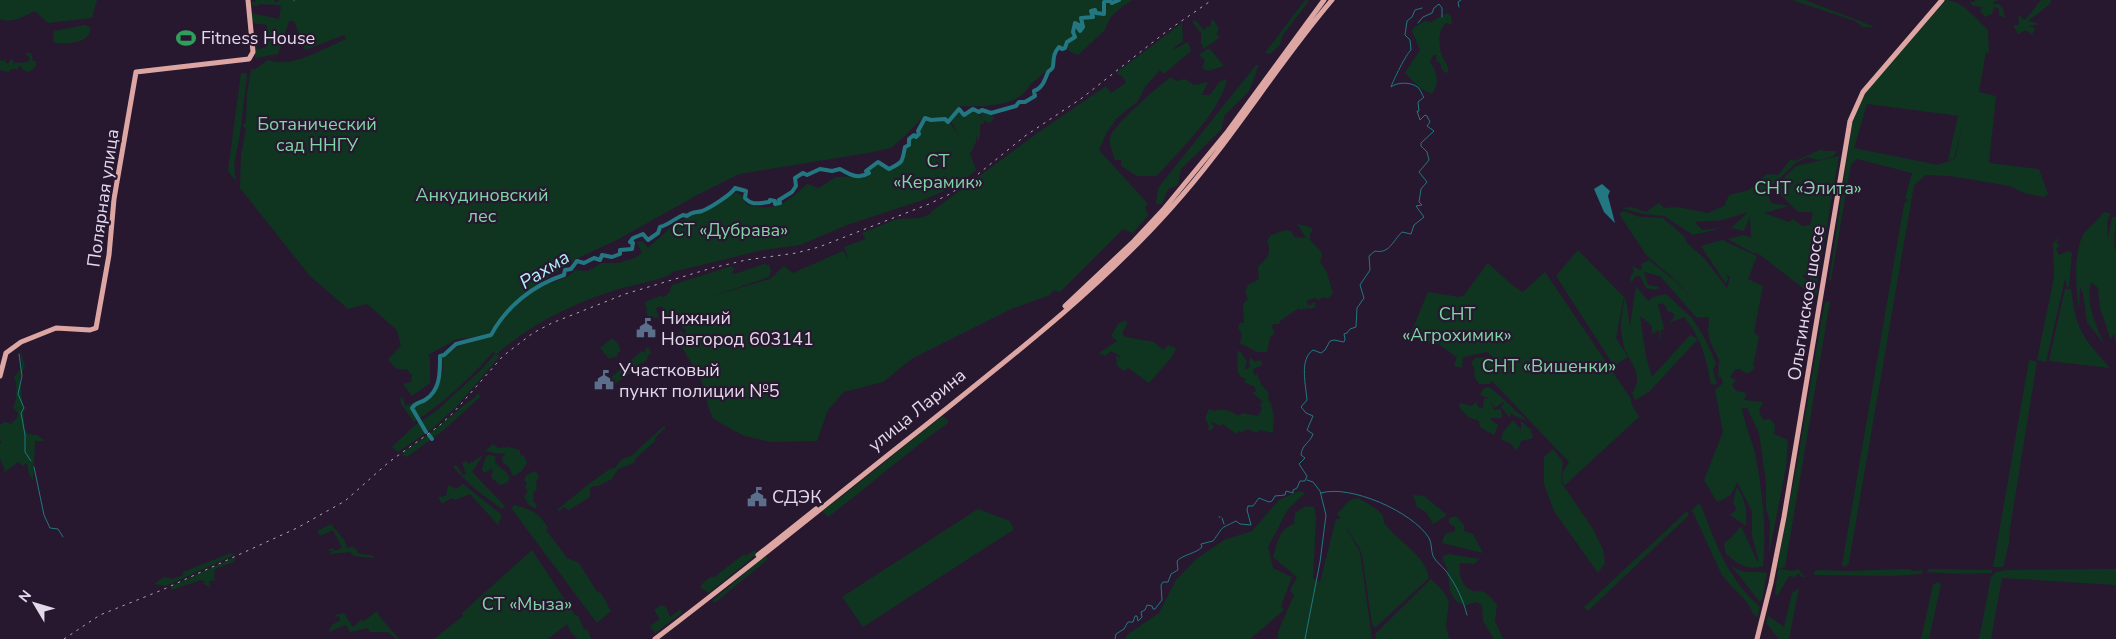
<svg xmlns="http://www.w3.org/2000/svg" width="2116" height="639" viewBox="0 0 2116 639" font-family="'Nunito Sans',sans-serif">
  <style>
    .green { fill: #0f3521; fill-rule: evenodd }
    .water { fill: #227781 }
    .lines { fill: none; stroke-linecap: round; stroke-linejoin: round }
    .stream { stroke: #227781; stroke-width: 1 }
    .river { stroke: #227781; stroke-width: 4 }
    .major { stroke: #dea6a3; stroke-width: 5 }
    .rail { stroke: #b2a7ba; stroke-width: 1; stroke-dasharray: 2.5 5; stroke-linecap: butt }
    .labels { text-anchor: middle; stroke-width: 4.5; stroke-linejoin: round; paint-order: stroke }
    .poi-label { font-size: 18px; fill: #e3d9ea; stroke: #271830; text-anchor: start }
    .park-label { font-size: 18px; fill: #80d5a4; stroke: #271830 }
    .street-label { font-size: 18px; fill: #e3d9ea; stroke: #271830 }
    .water-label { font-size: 19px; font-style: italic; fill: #aff0f8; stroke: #271830 }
  </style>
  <rect width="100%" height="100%" fill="#271830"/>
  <path class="green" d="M0,0H97L92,18L48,23L35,11C24,16 12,24 0,19Z
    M256,0H274V2H278L279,0H1108L1104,2V12H1098L1095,9L1091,10L1092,16L1081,17V28L1077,22H1074L1072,27L1074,37L1066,42L1064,47L1059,46L1053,54L1052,66L1031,84L1033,81C1029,86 1025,93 1020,96C1007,106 975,107 960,106L961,115H967L971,110L976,111L983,120L980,113C987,112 990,112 994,118L990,123L983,120L985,122L980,125V136L977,142V132L976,142L970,154L976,170L961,183L958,182L957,185L926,199L847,225L800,245L763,250L672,272L670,275C654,281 638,284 622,288C578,301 531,323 497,354L493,352C470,379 443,403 414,422L401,404L400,397L403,398L405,406C431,396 446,389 442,358L458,346L491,337C503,317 523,296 544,286C555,280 567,280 575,270L588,271L602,263H618L635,258L642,253L637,242L643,241L648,248L677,222L712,208L736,192L743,196L746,204C774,213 787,203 807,184L819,188L836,177L867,176L874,171L870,173L866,171L878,163L889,170C901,164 903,161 905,148L910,146L909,139L919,134L918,131L926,118L931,121L945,120L949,122L969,149L956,131L954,125L950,122L952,121C942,118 934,120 925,115L905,136L891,148L868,153L739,174L699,194L617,240L578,258L535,286L509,307L488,334L470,338L457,339L428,355L430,358V383L412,396L403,384L411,382L412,375L406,369C397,371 393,366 388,359L401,346L397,330L367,304L348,309L309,275L240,188L241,155L246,128L243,127V125L246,122L247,94L251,69H255L268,60C293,69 324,48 346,39L344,35L305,50L294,21H289L278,54L255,58L253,32L256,34L257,50L266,47L267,25L253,23L251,13L279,19L281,7L279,5L260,4L257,6H251L252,2H255Z
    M1119,0H1132L1119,9L1110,18L1105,30L1078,55L1069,51L1067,43L1076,37L1073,31L1074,25H1077V29L1081,32L1084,27L1083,19L1093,18L1094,15L1092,12L1104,15L1105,2H1110L1112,4Z
    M1305,0L1309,1L1282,36L1280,45L1270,54L1265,53Z
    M1792,0H1805L1875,27H1863L1855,21Z
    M1946,0C1962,0 1977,20 1988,30L1989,53L1986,52L1979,92L1996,96L1989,163L2039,169L2048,194L2044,197L2024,193L2010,186L1950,176L1926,175L1914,185L1849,562L1846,567L1842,565L1904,204L1908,200L1905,198L1912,173L1857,159L1851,164L1831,280L1829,281L1852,124L1860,103L1870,87ZM1867,104L1960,116H1958L1948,160L1954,159L1963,123L1955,159L1938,165L1854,148Z
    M1975,0H1997L1992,4H1999L2003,9L2005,18L1999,15V9L1994,7L1992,14L1985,17L1980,10L1983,7L1973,6L1970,2H1975Z
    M2041,0H2051L2050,4L2028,21L2040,24L2028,26L2035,28L2032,35L2026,30L2018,34L2013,25H2019L2018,15L2025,20Z
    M1447,13L1451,16L1452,24L1446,23C1437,31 1439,44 1441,53C1443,60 1449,64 1448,72L1446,73L1442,70L1440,63L1436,61L1437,55H1433L1430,62C1437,71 1440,84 1432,94L1420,88L1405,73L1420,50L1412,31L1413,28L1425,21L1431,22Z
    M1213,19L1219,29L1216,34L1220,37L1204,49L1201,43V33L1192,22L1195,20L1205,31V28L1211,25V21Z
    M1182,23L1183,41L1170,51L1188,42L1191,51L1164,74L1160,70L1145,87L1138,101L1117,118L1107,132L1099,150L1148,204L1145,207L1148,215L1133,233L1123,229L1060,292L1054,290L1050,295L1011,309L913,358L883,382L844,392L828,410L817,441L770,442L742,435L722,424L713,418L709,409L701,379L678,341L680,339L678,337L680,330L684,334L687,331L681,326L674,316H665L663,308L660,306L656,308L659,318L648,317L646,309L648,307H646L645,302L660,296L664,297L669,293L672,285L732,266L734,269L732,273L735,274L764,264L769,265L771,271L769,277L712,296L770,279L784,266L793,273L843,251L849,260L844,247L866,239L862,233L897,219L920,218L930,214L931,216V212L1039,132L1106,86L1111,93L1126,83L1123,77L1116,73Z
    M85,25L90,27C93,43 66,44 55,43L53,39L54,31Z
    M1207,49H1210L1224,66L1208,71L1202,68L1205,60L1199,55Z
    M25,53H31L33,61H36V66L29,72L22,69L21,65L17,69H11L9,72L0,70V60L3,61L6,58L5,62L8,64L11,59L14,61L13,65L15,63L28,62L30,58Z
    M1256,65H1259L1249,91L1225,115L1221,130L1181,169L1178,185L1168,189L1162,204H1156L1158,188Z
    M241,73H246L247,75L240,134L234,164L236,181L228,171Z
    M1171,77L1176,81L1185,79L1194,85L1208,82L1202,95H1210L1220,81L1227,79C1221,111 1179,151 1157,176H1137L1121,166V160H1115C1113,153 1109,145 1110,137C1113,126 1159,85 1171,77Z
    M1833,144L1820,151H1838L1832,157L1819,160L1807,157L1796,163L1767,190L1771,203L1789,206L1764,213L1789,222L1793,219L1802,226L1810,225L1813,212H1798L1774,188L1796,166L1839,156L1817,284L1804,275L1802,276L1818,290L1817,295H1812L1759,254L1753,253L1728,239L1743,235L1753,238L1751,236L1750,216L1744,231L1731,228L1748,212L1723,220L1695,222L1702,230L1723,228L1693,235L1664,216L1643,214L1622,208L1631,207L1646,212L1659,203L1664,208L1677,207L1708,213L1724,206L1729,195L1749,190L1767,174L1778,175L1791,159L1795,161Z
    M1623,211L1640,217L1663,218L1684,236L1687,243L1704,258L1727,288L1730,277L1725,274L1728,278L1726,284L1701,246L1725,239L1723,244L1724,241L1757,256L1748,279L1763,286L1754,332L1759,337L1753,366L1756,367L1747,374L1740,369H1736L1730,377L1736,380L1732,385L1736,391L1747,393L1744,400L1763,402L1759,411L1763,420L1770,419L1775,425L1774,434L1788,440L1786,467L1769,554L1770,523L1766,507V482L1759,433L1747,408H1742C1744,423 1751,438 1755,453C1762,489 1767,529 1763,566C1747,571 1738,564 1726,554L1724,543L1731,538L1741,526L1758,563V558L1752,536V511L1737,482C1733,494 1730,497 1717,502L1704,480L1723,432L1715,390L1723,383L1721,377H1718L1719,360L1710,341L1708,330L1709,320L1708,317L1697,318L1660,276L1644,272L1648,285L1660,287L1655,290L1646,288L1640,276H1636L1631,283L1630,277L1634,272L1632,266L1640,270L1642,268L1641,264L1649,260L1674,280L1702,309L1672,277L1647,256L1619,214Z
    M2104,212L2111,214L2107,221L2108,238L2112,217H2116L2114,243L2116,254V342L2114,333L2111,340L2100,308L2098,288L2091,282C2085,303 2096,325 2104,344L2087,322L2083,293L2080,287L2079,309C2076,287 2073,256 2083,235C2085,231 2100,218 2104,212Z
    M1297,224L1310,227L1313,229L1310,234V240L1320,250L1322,256L1320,262L1327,273L1333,293L1328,299L1323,297L1318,300L1315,298L1308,300L1307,302L1308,305H1312V303L1315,302V307L1311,309L1307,308L1301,310L1299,308L1281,320L1279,324H1273L1272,327L1275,333L1270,337L1267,352H1257L1240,343L1242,335L1238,327L1240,323H1244L1243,304L1248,299L1245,291L1248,285L1259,279L1258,267C1266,259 1273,254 1267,241L1271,235L1286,230L1292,232L1294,237L1306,238Z
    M2061,236L2056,243L2060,245L2056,249L2059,255L2068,251L2072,253L2069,287H2067L2065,279L2046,362L2037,360L2054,277L2053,243Z
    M1578,250L1624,297L1616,338L1628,357L1614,366L1556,276Z
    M1488,263L1512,285L1523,292L1545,272L1631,399V403L1639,417L1565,485L1562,482L1563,472L1569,462L1491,380L1490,384H1479L1474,376L1475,371L1471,362L1476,358L1488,357L1494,364L1493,374L1498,361L1487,352L1463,357L1462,368L1454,366L1457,357L1438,344L1425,342L1410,335L1428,292L1460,297L1464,295Z
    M1636,286L1648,301L1653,297L1666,294L1692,318L1704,337L1716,363L1713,370L1717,384L1711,385C1707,360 1701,337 1684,317L1669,323L1675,316L1673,313L1667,311L1666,306L1662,303L1658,305L1664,329L1661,330L1660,343L1659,330L1652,334V326L1640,316L1646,357L1652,377L1690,335L1698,339L1649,392L1635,400L1632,393C1644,377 1632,365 1625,350C1623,345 1622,336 1621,330C1620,319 1624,306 1625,295L1630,326Z
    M2065,289H2071C2075,329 2084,339 2110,368L2049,361Z
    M1830,301L1785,567L1780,569L1777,567L1798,458L1823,311L1825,302Z
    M1126,320L1127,324L1122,333L1125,337L1154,342L1163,350L1168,345L1176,348L1172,357L1149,383L1128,368L1124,371L1117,366L1116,356L1121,358L1119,355L1111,351L1105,356L1099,353L1117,341L1111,336L1118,324Z
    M612,338L618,344L621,351L617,353L618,355L614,358L612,357L609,359L600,348Z
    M646,347L650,349L651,354L647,356L648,359L643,363H640C635,373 620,379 613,386H610L608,380L642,351L645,353Z
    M20,348L25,366L20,377L25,429L28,434L37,435L45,441H35L33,480L29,474L27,463L23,466L18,462L2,474L5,470L0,459V444L2,442L0,440V425L5,422L11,424L17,418L18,413L13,407C17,402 18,383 14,377L22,368Z
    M1240,351L1247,362L1244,370L1250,367L1249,360L1251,358L1255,362L1260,360L1262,363V365L1253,369L1254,375L1257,374L1261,384L1268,392L1269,402L1271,403L1274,418L1273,433L1260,430L1256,433L1251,430H1244L1242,433L1239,431L1236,434L1223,424L1220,426L1213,422L1211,423L1214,427L1210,431L1208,429L1209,426L1205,418L1209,409L1214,411C1222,408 1230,410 1238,416L1243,413L1258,416L1262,409L1260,404L1263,402L1253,393L1256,391L1255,387L1244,382L1246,379C1232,375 1240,362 1237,352Z
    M495,354L500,356L457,406L433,428L398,452L392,447L415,425L435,412L480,371Z
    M2029,360L2037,362L2010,528L2009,543L2003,567H1993Z
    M1490,387L1527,421L1513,415L1505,405L1511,413L1510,418L1501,407L1504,404L1503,402L1495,408L1490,401L1494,410L1501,409L1502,418H1489L1498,425L1494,435L1480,427L1479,421L1468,417L1459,407L1460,403L1472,406L1476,402L1478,407L1483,408L1484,399H1489L1480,395L1484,388Z
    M477,394H479L480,397L445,429L407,457L401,454C423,439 444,423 463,406C469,401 473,400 477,394Z
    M942,416L948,420V423C907,452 869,486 828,517L821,510L841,497Z
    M1513,420L1521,430V421L1531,430L1533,438L1521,441L1517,451L1510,443L1501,439L1503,432Z
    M665,425V428L655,438V441L635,459L634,463L618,469L612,479L598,486H593L590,489V497L569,510L564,507L559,511L557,510L590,483L610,469L615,468L622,459L631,456Z
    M493,444L498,448L508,447L520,450V455L524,456L527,462L522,471L513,476L509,467L503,463L502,457L505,455L504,453L499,454L485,451Z
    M1553,449L1563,462L1561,482L1593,529L1603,550L1605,563L1598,573L1554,511L1544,484V457Z
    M483,455L472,472L505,506L502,509L475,489L453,467L456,465L463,475L466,474L462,463L466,461L469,464Z
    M491,455L496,457L495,463L506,472L510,478L507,483L500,485L491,477L493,470L491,469L484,473L482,469L486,456Z
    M535,471L539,476L536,482L537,489L533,493L534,499L532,500L537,505L535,509L528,504L524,496L528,491L525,487L527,483L524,480L527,475Z
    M463,484L502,515L498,525L470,494L455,500L451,498L442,504L438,497L446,496L448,485L456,489Z
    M1737,487C1746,501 1747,510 1746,526L1730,515L1737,509L1733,503Z
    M1299,491L1305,493L1288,509L1268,547L1273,568L1292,577L1281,606L1284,610L1250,639H1126L1127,635L1159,613L1176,580L1195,560L1224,540L1252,531L1279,500Z
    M1413,495L1424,496L1447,515L1433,524L1426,512L1417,507Z
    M1358,498C1365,502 1378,508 1383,516C1384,519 1383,522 1385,524C1398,542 1425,554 1429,578L1375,628L1372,624L1362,555L1359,547L1344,524L1360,552L1372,639H1278V632L1294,595L1290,590L1297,577L1273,557C1278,542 1278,530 1294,524L1295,513L1306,506L1314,507L1316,517L1313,578L1320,582L1336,519H1341L1337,514L1350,500Z
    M1698,504L1701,505C1716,544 1727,578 1760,607L1757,617L1753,614C1749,598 1728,587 1720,571L1692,510Z
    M514,505C530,509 539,512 548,528L546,530L567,558L579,563L597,592L601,593L611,611L597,623L511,508Z
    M978,509L1010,521L1013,527V530L863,627L842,597Z
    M1687,511L1689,515L1588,611L1584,607Z
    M1456,516L1464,525V531L1473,534L1483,553L1442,543L1445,534L1455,531V527L1449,523V518Z
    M331,524L345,541L347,548L353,546L354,549H357V553L374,556L373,558L354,556L350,552L329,554L333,551H327L333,548L335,551L342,548L333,530L320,536L317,531Z
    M532,550L575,615L578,616L584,629L588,630L591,639H578L571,633L567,624L548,639H434L463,616L462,613Z
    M755,550L757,554L709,593L701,588V585L710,577H714L744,554L746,556Z
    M231,553L234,555L166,586L154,584L164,577L172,579L183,575V572Z
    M1449,554L1480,559L1474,564L1460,563C1458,573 1462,588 1473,591C1476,592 1479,591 1481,591C1488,593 1493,600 1497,605L1495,621L1503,639H1494L1483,621L1482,605L1476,602L1466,605L1457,602C1453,597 1449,591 1449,584C1448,575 1449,569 1443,561V556Z
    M765,556L768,559L721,598L715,603L712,601Z
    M235,557L234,562L215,569L214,578L216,580L209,581L210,588L203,583L206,582L201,580L171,590L172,586Z
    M1731,565C1745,577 1751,569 1767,573L1762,600L1759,601Z
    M1778,569L1793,571L1798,569L1805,577H1802L1798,573L1795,577L1789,576L1778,595L1775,594Z
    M1909,569L1914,571L1923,570L1921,574L1893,576L1815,575L1814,572L1817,570L1845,571Z
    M1929,569L1992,570V573L1959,574L1927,572Z
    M2116,569V585L2002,578L1991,639H1979L1991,577L1996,572L2006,570Z
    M1431,579L1443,591L1449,601L1446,625L1449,639H1376L1375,634Z
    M1938,582L1941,584L1929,639H1921L1933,585Z
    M1799,588L1789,639H1779L1766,623L1768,616L1784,627L1792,593Z
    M661,605L666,607L670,617L680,609L682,613L655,633L650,626L660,619L654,610Z
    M377,611L380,617L399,639H396L388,632H370L368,628L350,632L346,625L328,632L332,625L340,620L339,616L336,617L335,615L344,613L353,627L361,620L364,621Z"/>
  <path class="water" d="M1602,184L1610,191L1608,196L1615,223L1604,212L1594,189Z"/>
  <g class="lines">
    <path class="stream" d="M294,1V0
      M1459,7L1458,2L1461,0
      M1418,23L1423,17L1432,13L1434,8L1439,4L1442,8V17
      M19,354L22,376L18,394L24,408L21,413L25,435V452L31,461
      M34,467L44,515L50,528L58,529L63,537
      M1321,493C1350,484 1413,512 1429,538C1432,543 1431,551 1433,556C1436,562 1442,566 1446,571C1456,585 1463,599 1467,615
      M1219,517H1220
      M1222,518L1224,524
      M1115,639L1116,634L1124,629L1128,622H1133L1135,616H1137L1138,621L1142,617L1141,612L1145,610L1147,605L1152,606L1153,609H1155L1162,600L1161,585L1163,582H1168L1171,574L1178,570L1177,561C1184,554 1195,554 1202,547L1201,544L1213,541C1225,525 1218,530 1236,521L1240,524L1251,525L1247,510L1248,506H1253L1259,498L1269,502L1272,501L1275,496L1285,495L1286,491L1293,493V490L1297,488L1300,481H1305L1307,476L1299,464L1305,458L1301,455C1302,444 1310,443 1313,434L1307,430L1313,416L1306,413L1301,407L1307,400C1306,386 1299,359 1313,350L1321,353L1325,350L1330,341L1334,340L1344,342L1345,339L1344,334L1347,333L1350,329L1356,327L1357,308L1364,298L1360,285L1370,270L1369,256L1375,251C1389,254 1392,242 1402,232L1411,234L1414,225L1424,217L1416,206L1422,205L1419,202L1421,189L1427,182L1419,172L1429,160L1427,152L1421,146V143L1434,131L1427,126L1430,122L1427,116L1425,115L1420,120L1417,111H1419L1418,102L1424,97C1422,95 1422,93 1420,90C1416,82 1398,81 1391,87C1393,81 1406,54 1411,50L1410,40L1405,35L1407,21L1412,17L1415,10L1422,8
      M1305,639L1320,562L1326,515L1320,491L1313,482L1307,480"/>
    <path class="river" d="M426,432L412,408C416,402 420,403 425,400C441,390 440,371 440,356L444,355L456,344L491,335C507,306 533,285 564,275L565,270L571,269L577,261L584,263L594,258L600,260L602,255L612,257L620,254V250L632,249L633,243L630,242L633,238L643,234L648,240L658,233L660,227C670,224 674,219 683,215L687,216C693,211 696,213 702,211C710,208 732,194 735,188L746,191L745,198C752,206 759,203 769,202L770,200L775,201V204L780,203L779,200L792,192L796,186L795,178L803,173L807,175L820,169L832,171L840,169C849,174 858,180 869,173L866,171L878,162L889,169C903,162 902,163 905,147L909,145V139L914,135L916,137L919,134L918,131L925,118L931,120L945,119L948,122L959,109L964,115L973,109L979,112L982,110L991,113L1016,106L1019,102H1025L1035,96L1034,91C1043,88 1045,79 1048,72C1050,70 1053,69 1053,66C1054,58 1053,54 1059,47L1062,49L1065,48L1067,42L1075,37L1073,32L1075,23L1079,25L1078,28L1080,31L1083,27L1081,18L1093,17L1091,11L1095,10L1096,13L1104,14V2L1109,0L1112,3L1119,0
      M429,435L432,439"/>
    <path class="major" d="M1065,306L1134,241L1163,210L1228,131L1324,0
      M0,376L6,353L21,342L56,328L90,330L96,328L109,255L114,199L136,72L249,59L253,52L248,0
      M758,555L816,509
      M655,639C745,571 832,499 921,429C1007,360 1097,291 1171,208C1230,143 1275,67 1332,0
      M1757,639L1771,583L1784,517L1850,121L1863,92L1942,0"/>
    <path class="rail" d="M64,639L100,615L162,590L297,528L345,501L389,462L439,426L454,412L503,356L533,333L552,323L625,294L712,268L746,260L796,253L819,247L929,204L950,194L977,175L1025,136L1082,98L1167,31L1212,0"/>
  </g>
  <defs>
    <symbol id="stadium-bare" viewBox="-9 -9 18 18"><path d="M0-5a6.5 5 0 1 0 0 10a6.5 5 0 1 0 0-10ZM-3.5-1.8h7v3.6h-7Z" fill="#2e9e5b" stroke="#271830" stroke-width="2.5" paint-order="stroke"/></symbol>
    <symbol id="civic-bare" viewBox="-9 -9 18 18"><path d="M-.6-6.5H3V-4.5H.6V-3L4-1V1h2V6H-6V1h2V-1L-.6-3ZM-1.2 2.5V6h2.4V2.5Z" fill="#5c6f8a" stroke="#271830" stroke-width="2.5" paint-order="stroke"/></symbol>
  </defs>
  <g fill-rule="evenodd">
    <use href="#stadium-bare" x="172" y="24" width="28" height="28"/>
    <use href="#civic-bare" x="632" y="314" width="28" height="28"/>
    <use href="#civic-bare" x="590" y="366" width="28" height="28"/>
    <use href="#civic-bare" x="743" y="483" width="28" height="28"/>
  </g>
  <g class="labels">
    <g class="poi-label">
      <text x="201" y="44">Fitness House</text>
      <text x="661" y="324">Нижний<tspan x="661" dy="21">Новгород 603141</tspan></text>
      <text x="619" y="376">Участковый<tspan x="619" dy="21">пункт полиции №5</tspan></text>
      <text x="772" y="503">СДЭК</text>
    </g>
    <g class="park-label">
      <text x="317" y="130">Ботанический<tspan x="317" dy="21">сад ННГУ</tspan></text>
      <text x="938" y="167">СТ<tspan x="938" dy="21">«Керамик»</tspan></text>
      <text x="1808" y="194">СНТ «Элита»</text>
      <text x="482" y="201">Анкудиновский<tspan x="482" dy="21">лес</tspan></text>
      <text x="730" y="236">СТ «Дубрава»</text>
      <text x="1457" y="320">СНТ<tspan x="1457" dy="21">«Агрохимик»</tspan></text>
      <text x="1549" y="372">СНТ «Вишенки»</text>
      <text x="527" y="610">СТ «Мыза»</text>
    </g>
    <g class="street-label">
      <text transform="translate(103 198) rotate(-82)" y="6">Полярная улица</text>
      <text transform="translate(1806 303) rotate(-81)" y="6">Ольгинское шоссе</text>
      <text transform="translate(917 410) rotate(-39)" y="6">улица Ларина</text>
    </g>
    <g class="water-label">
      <text transform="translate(544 269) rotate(-32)" y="7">Рахма</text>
    </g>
  </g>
  <g transform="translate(35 604) rotate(308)" stroke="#271830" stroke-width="4" paint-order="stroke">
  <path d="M0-4L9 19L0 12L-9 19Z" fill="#e3d9ea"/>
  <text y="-8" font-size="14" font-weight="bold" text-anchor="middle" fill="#e3d9ea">N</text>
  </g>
</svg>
